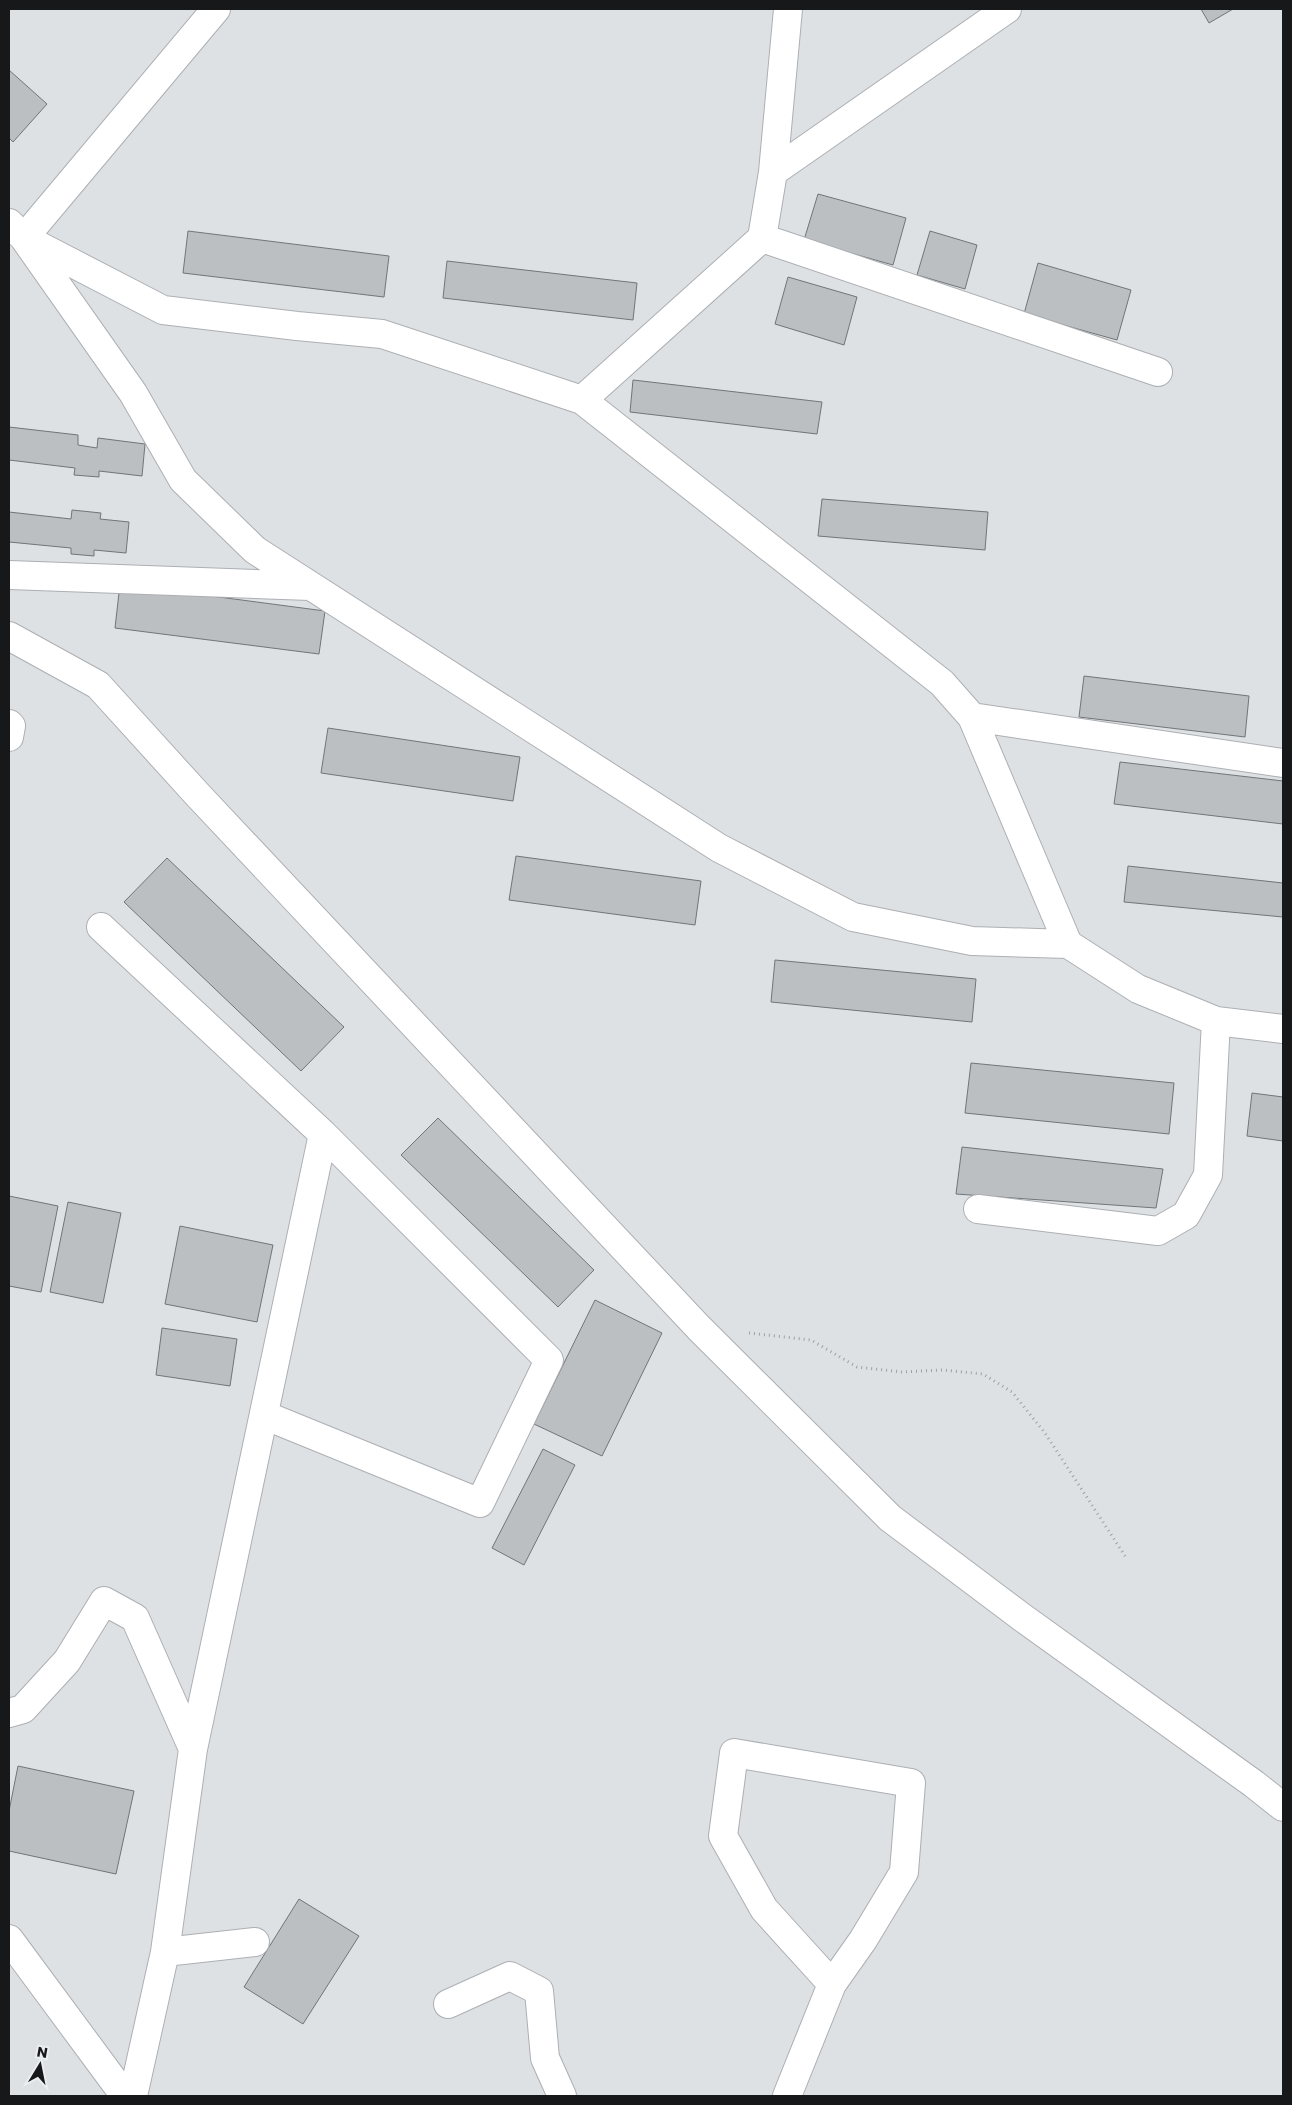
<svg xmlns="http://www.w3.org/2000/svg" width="1292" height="2105" viewBox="0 0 1292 2105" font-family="Poppins,sans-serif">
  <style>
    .building { fill: #bbbfc2; stroke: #727578 }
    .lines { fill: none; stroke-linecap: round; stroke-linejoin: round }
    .minor-casing { stroke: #acafb3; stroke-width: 30 }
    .path { stroke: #9ea0a2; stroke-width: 3; stroke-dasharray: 1 4; stroke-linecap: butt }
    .minor { stroke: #fff; stroke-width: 28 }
  </style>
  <rect width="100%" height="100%" fill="#dee1e4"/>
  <path class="building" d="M1201,9H1233L1209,23Z
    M9,70L47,104L13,142L9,138Z
    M818,194L906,218L893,265L804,240Z
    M188,231L389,256L384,297L183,273Z
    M930,231L977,245L965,289L917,275Z
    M447,261L637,283L633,320L443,298Z
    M1038,263L1131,290L1117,340L1024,314Z
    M788,277L857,297L844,345L775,324Z
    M633,380L822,402L817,434L630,412Z
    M9,427L78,435V445L97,448L98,438L145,444L142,476L99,471V477L74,475L75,468L9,460Z
    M822,499L988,512L985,550L818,536Z
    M72,510L101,513L100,519L129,522L126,553L94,550V556L71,554V548L9,542V512L71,519Z
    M120,584L325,611L319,654L115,628Z
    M1084,676L1249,696L1245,737L1079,717Z
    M328,728L520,757L513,801L321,773Z
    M1120,762L1283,781V824L1114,804Z
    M516,856L701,881L695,925L509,900Z
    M167,858L344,1027L301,1071L124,902Z
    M1128,866L1283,883V917L1124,902Z
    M775,960L976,979L972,1022L771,1002Z
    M971,1063L1174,1083L1169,1134L965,1113Z
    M1252,1093L1283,1097V1141L1247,1136Z
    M438,1118L594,1270L558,1307L401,1155Z
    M962,1147L1163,1169L1156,1208L956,1194Z
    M9,1196L58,1206L41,1292L9,1286Z
    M68,1202L121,1213L103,1303L50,1292Z
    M180,1226L273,1245L257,1322L165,1304Z
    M595,1300L662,1333L602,1456L534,1424Z
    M162,1328L237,1339L230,1386L156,1375Z
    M543,1449L575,1465L524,1565L492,1548Z
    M18,1766L134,1791L116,1874L9,1851V1811Z
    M299,1899L359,1936L303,2024L244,1987Z"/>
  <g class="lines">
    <defs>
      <path id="minor" d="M216,9L24,238L133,393L183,480L255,550L719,848L853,917L972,941L1068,944
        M773,172L1007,9
        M9,223L24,238L163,310L297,326L382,334L582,400L942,683L972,717L1283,763
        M762,238L1158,372
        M582,400L762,238L773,172L788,9
        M9,575L310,586
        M9,636L98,685L196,793L699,1328L890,1518L1023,1618L1254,1784L1283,1807
        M972,717L1068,944L1138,989L1216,1021L1283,1029
        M9,724L11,726L9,737
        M101,927L323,1134L193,1749L165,1952L133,2096
        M978,1209L1158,1231L1186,1215L1208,1175L1216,1021
        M264,1415L480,1503L549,1360L323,1134
        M9,1713L23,1709L67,1661L104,1601L135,1618L193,1749
        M9,1939L125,2096
        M165,1952L255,1942
        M448,2004L510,1976L539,1991L545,2058L562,2096
        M787,2096L832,1984L863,1940L904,1872L911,1783L734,1753L723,1836L764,1909L832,1984"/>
    </defs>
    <use href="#minor" class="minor-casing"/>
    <path class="path" d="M749,1333L811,1340L857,1367L902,1372L943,1370L983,1374L1012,1392L1045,1433L1127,1559"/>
    <use href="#minor" class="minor"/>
  </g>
  <rect width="1292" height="2105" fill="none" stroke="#171819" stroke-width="20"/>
  <g transform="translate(40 2065) rotate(10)" stroke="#ebeef1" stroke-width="4" paint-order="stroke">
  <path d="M0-4L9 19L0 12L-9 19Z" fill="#171819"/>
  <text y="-8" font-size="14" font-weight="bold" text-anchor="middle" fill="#171819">N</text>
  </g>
</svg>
